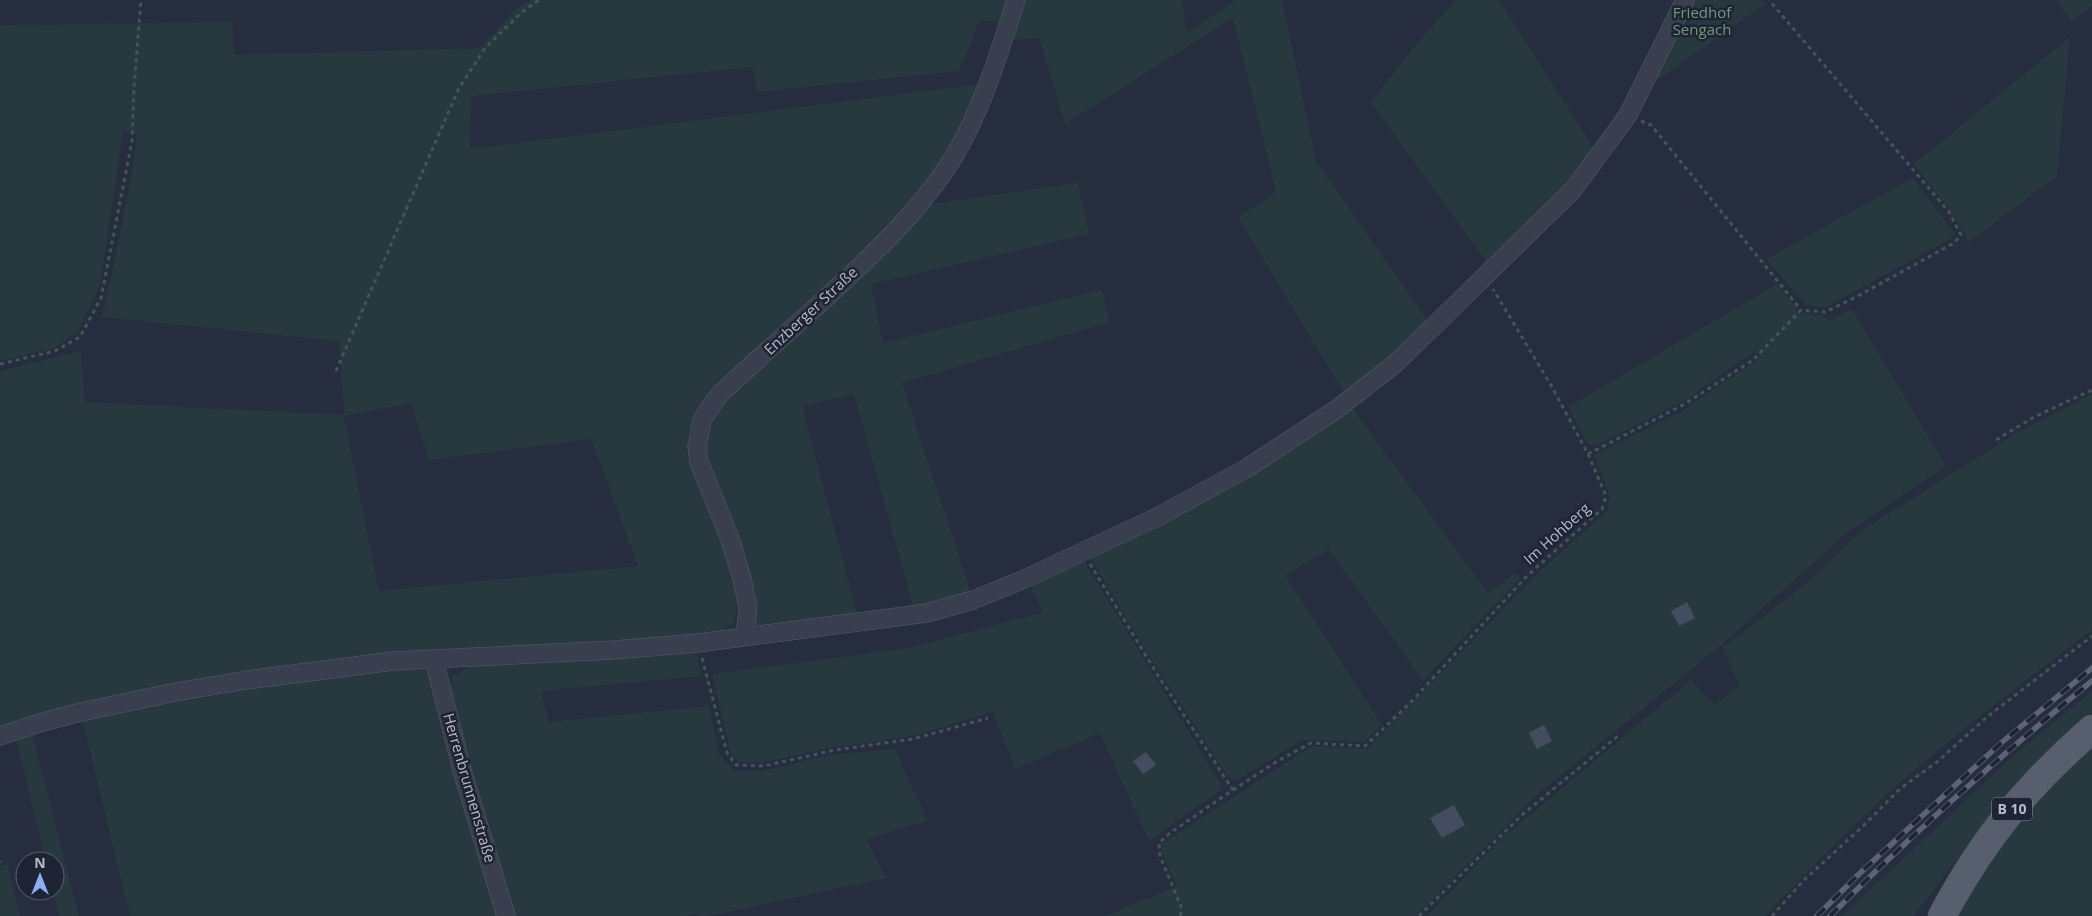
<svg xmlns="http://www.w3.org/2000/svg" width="2092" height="916" viewBox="0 0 2092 916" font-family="'Open Sans',sans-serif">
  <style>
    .green { fill: #27393f; fill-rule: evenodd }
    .building { fill: #444d5f }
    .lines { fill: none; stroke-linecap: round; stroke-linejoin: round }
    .minor-casing { stroke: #575d6c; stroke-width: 19 }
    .primary-casing { stroke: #424857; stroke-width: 29 }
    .path { stroke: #425559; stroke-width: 3; stroke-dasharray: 4 4; stroke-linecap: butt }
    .minor { stroke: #393f4e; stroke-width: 18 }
    .primary { stroke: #575e6e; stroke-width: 28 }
    .rail-casing { stroke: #5b6374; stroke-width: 5.5 }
    .rail { stroke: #1e2433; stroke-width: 4; stroke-dasharray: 11; stroke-linecap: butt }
    .labels { text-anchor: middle; stroke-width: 5; stroke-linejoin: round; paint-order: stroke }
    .shield { fill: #1e2433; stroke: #888e9c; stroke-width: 1 }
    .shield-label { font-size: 14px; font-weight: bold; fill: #b5bbc9 }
    .park-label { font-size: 15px; fill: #6d997b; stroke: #1e2433 }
    .street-label { font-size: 15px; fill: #b5bbc9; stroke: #1e2433 }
  </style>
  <rect width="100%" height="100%" fill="#252d3e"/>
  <path class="green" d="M530,0H1009L999,22L980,20L959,71L758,92L752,67L471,96L470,149L982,84L947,159L906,213L697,409L688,437L733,568L739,601L733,624L713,634L607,642L391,655L0,728V371L81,351L85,402L344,415L339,341L102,317C116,257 129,196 137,135L123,130L100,286L78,331L55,348L0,361V25L232,22L234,55L479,48L515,10ZM411,403L429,460L591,439L638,566L379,591L344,416Z
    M1024,0H1182L1186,33L1236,0H1282L1316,161L1430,324L1346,396L1238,217L1276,192L1233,18L1065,124L1039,38L1011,40Z
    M1456,0H1499L1596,152L1567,191L1490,267L1371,102L1413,48Z
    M1689,0H1761L1765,4L1658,80L1655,77Z
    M2056,0H2092V6L2071,21Z
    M2070,37L2057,176L1969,242L1951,212L1914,164Z
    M1913,178L1954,233L1952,238L1824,308L1806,305L1766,259Z
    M1078,183L1089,234L871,284L883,343L1102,290L1109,322L902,383L972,596L914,609L854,394L802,406L858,618L762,630L755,622L754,590L712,471L705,445L711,419L729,396L875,262L931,204Z
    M1777,284L1802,314L1823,315L1829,321L1852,309L1946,466L1849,531L1720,646L1540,792L1416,916H1105L1177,886L1162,854L1161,844L1312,746L1367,749L1541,570L1607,511L1610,496L1594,455L1682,411L1761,357L1755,351L1684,401L1595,446L1587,443L1568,407Z
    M2092,394V630C2025,681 1958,732 1895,787C1849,827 1808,872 1765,916H1427L1499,841L1691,680L1715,705L1739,685L1723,648L1808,582L1864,529L2020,431Z
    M1350,405L1488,593L1515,573L1521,578L1423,680L1329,550L1285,575L1382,725L1364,742L1302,740L1238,780L1228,777L1144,648L1090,557Z
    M1079,559L1084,561L1223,788L1149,841L1100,733L1015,769L993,712L913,736L828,748L760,763L739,762L731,754L712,674L910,648L1043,612L1028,583Z
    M690,649L696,652L702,676L541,691L549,722L709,706L719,754L734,771H763L828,755L895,749L927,820L867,839L886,878L709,916H698L697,914L685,916H515L451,699L452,677L471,666Z
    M419,666L431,673L499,916H130L82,719L328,676Z
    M2092,691V712C2023,771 1969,846 1913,916H1842L2013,756Z
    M32,733L79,916H59L53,891H55V861H46L16,739Z
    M2092,743V916H1957L1996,845Z
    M7,863L20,916H0V866Z"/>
  <path class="building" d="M1687,602L1695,618L1679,626L1671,611Z
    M1544,725L1552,741L1537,749L1529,733Z
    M1146,752L1156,765L1143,774L1133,761Z
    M1454,805L1465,825L1442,838L1430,818Z"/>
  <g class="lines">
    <defs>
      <path id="minor" d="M745,636L748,607L742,579L730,539L699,462L697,446L702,420L718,396C763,353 811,313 856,270C893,235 928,199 955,155C983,107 999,53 1016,0
        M434,659L462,770L506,916
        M0,736L43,722L81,712L176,692L247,680L393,661L613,650L698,643L927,613L973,600L1020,581L1157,517L1247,468L1337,409L1395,364L1573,190L1628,115L1685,0"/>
      <path id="primary" d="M1942,916C1983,839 2026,787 2092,729"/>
    </defs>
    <use href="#minor" class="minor-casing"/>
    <use href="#primary" class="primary-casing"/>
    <path class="path" d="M1641,121L1651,125L1801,310
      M0,364L55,351L80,337L101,298L132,141L134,87L141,0
      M336,371L458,90L485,48L521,13L539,0
      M1996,440L2034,417L2092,390
      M1588,454L1683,405L1753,360L1801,310L1825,312L1856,297L1954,243L1961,235L1949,212L1769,0
      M1090,564L1159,677L1233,790L1170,833L1159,843L1160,856L1182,909L1180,916
      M702,658L727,753L736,765L764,766L835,750L913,739L988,718
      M1233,790L1276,762L1311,743L1365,746L1410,703L1527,576L1602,509L1606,496L1588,454L1552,387L1493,289
      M0,862L1,861
      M1419,916L1523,814L1618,736
      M1772,916L1804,880L1861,828L1901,788L1937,762L1987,717L2092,636"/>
    <use href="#minor" class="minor"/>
    <use href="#primary" class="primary"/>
    <defs>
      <path id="rail" d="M1817,916L1858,875L2001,743L2092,668
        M1830,916C1913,833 2001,755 2092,681"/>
    </defs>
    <use href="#rail" class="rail-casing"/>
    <use href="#rail" class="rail"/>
  </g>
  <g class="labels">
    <rect class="shield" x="1992" y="797.5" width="40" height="23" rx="4"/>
    <g class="shield-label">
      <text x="2012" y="814">B 10</text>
    </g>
    <g class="park-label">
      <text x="1702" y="18">Friedhof<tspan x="1702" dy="17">Sengach</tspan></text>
    </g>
    <g class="street-label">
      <text transform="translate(811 311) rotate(-43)" y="5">Enzberger Straße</text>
      <text transform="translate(1557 534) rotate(-42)" y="5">Im Hohberg</text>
      <text transform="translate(469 788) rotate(74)" y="5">Herrenbrunnenstraße</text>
    </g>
  </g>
  <g transform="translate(40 876)"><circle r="24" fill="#1e2433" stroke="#5a606f"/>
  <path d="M0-4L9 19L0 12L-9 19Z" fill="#8eabf4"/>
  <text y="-8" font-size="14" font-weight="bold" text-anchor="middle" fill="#b5bbc9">N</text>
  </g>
</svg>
